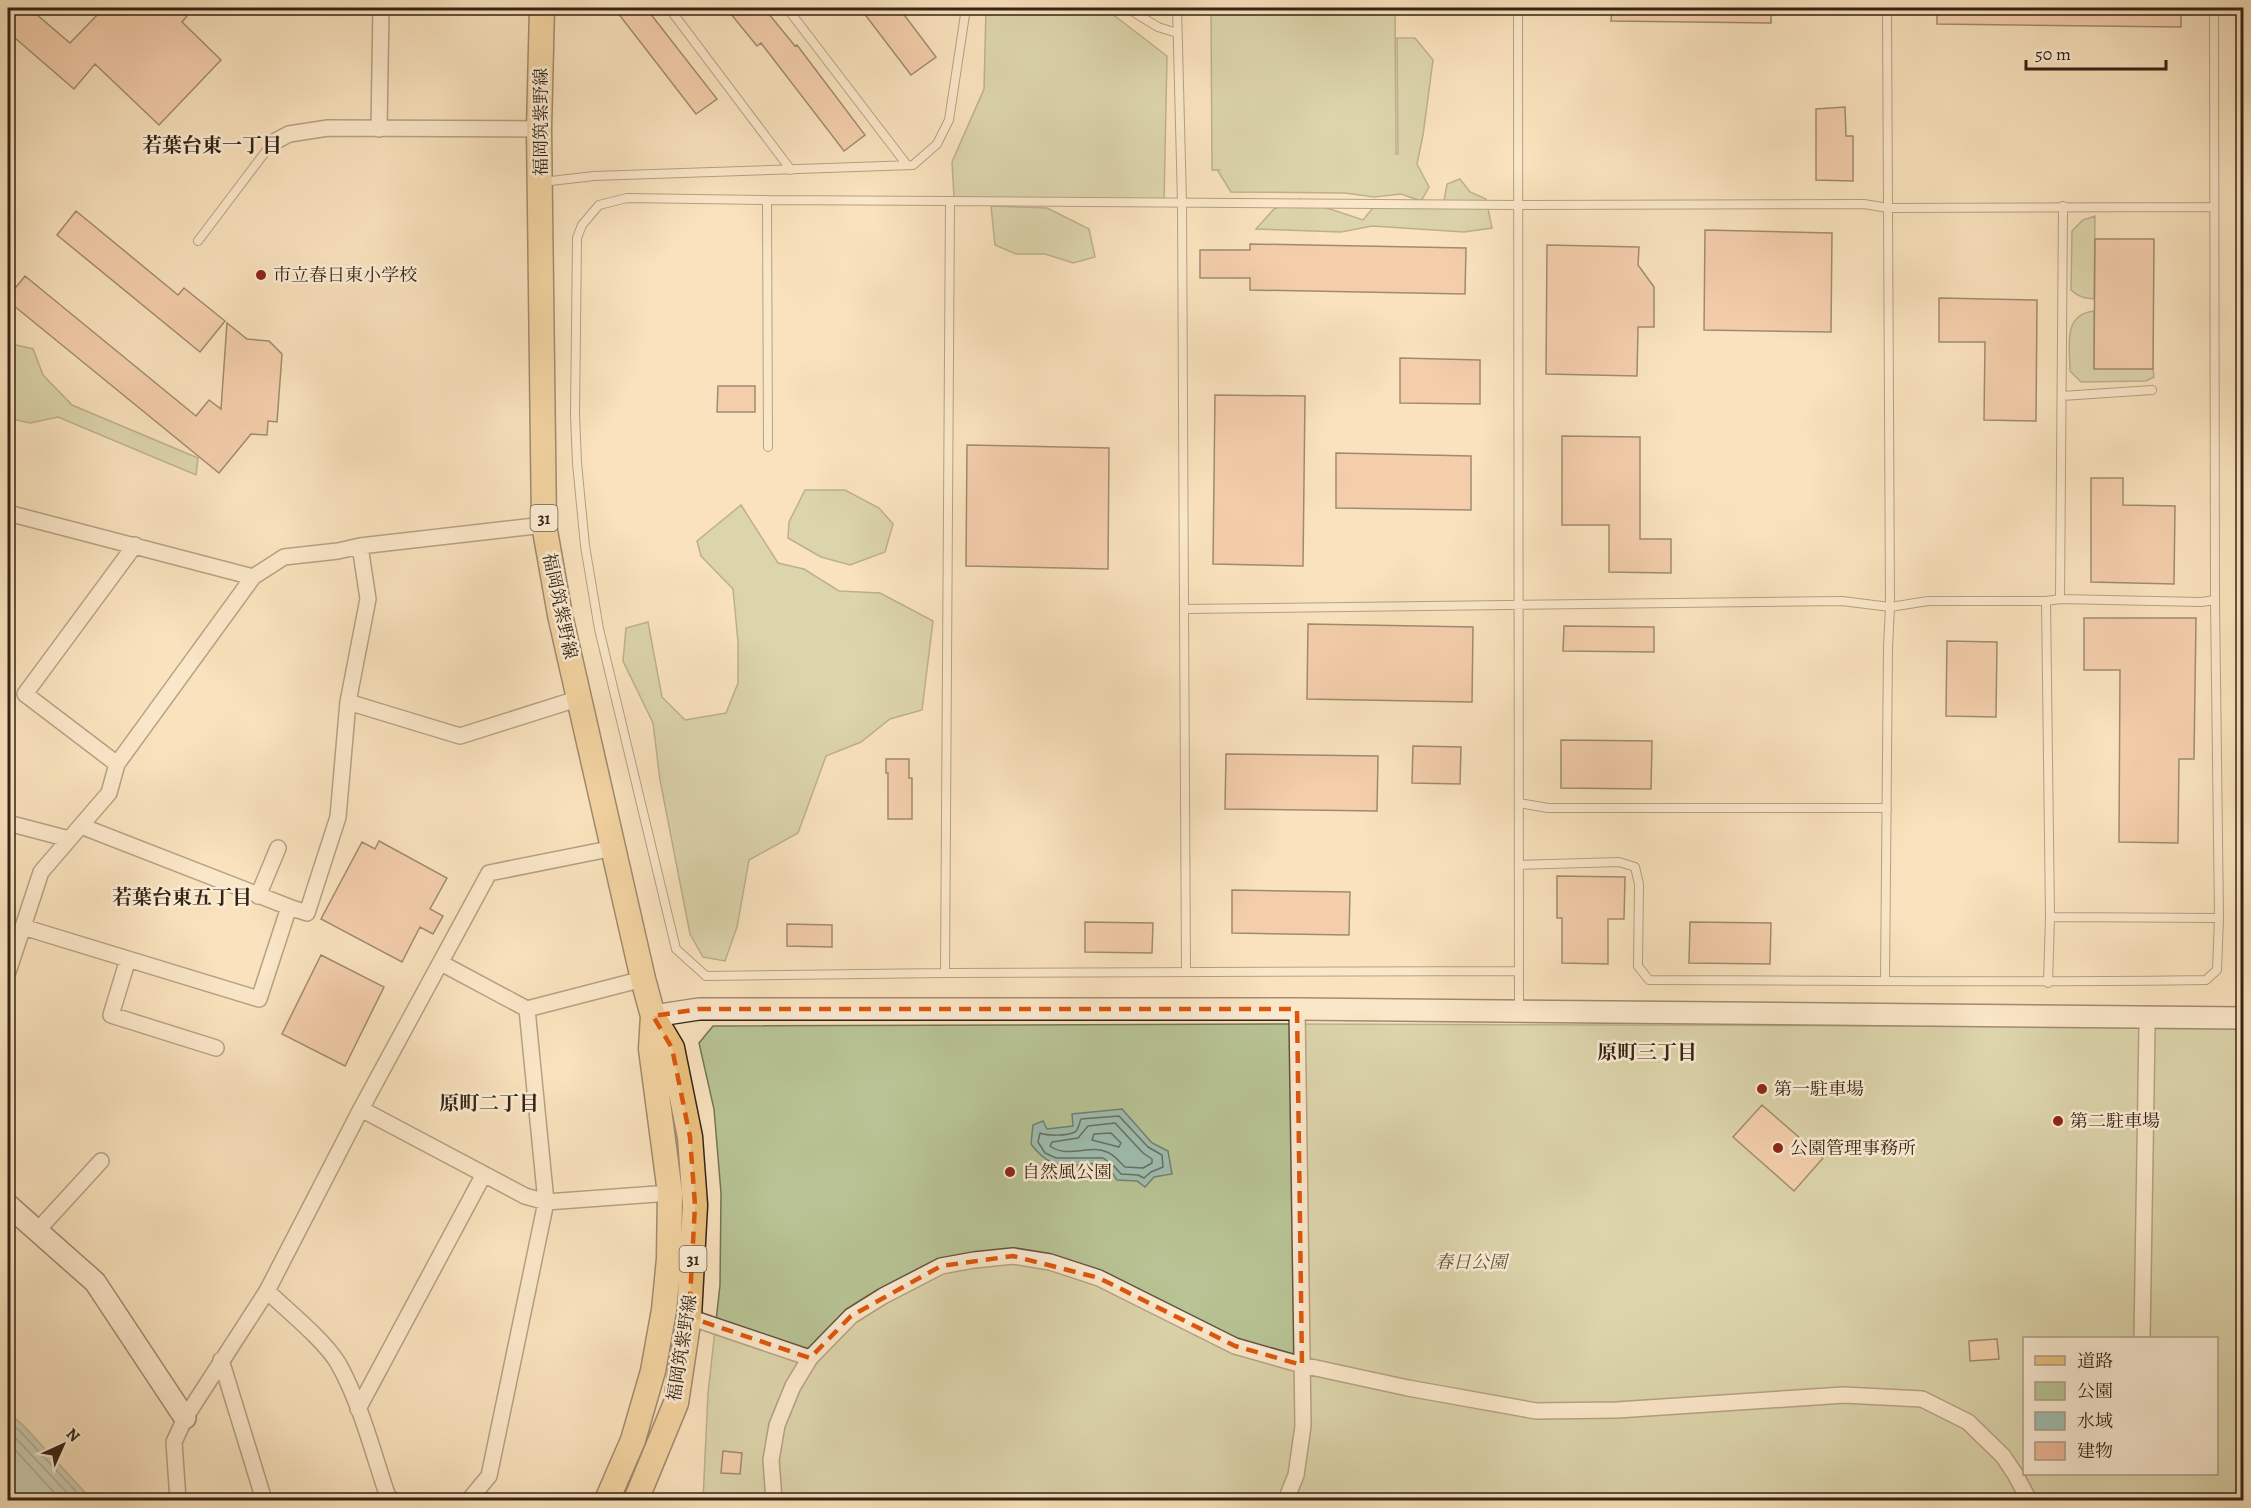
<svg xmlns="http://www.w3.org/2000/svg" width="2251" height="1508" viewBox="0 0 2251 1508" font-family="Alegreya,'Noto Serif JP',serif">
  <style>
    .green { fill: #b8c495; stroke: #767455; stroke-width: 1.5; fill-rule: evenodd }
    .water { fill: #9ebeb1; stroke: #738073; stroke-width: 1.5 }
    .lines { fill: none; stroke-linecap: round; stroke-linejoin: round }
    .shore { stroke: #687063; stroke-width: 1.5 }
    .building { fill: #eeb796; stroke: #332315; stroke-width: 1.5 }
    .lane-casing { stroke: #64533f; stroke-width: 10 }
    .street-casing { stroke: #64533f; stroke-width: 18 }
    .secondary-casing { stroke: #332315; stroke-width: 24 }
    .primary-casing { stroke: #332315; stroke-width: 27 }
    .lane { stroke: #fbecd4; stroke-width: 8 }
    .street { stroke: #fbecd4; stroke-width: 15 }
    .secondary { stroke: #fbecd4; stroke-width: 21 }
    .primary { stroke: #ecc17e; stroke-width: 24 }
    .marked { fill: none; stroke: #df560c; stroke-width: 4.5; stroke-dasharray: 12 8; stroke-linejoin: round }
    .poi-dot { fill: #8f2418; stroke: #fbecd4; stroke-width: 2 }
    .labels { text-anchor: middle; stroke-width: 5; stroke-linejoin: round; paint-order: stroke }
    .shield { fill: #fbecd4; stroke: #6f5f4e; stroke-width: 1.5 }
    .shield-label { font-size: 16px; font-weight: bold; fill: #332315 }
    .street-label { font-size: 18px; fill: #332315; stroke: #fbecd4 }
    .poi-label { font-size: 18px; fill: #332315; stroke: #fbecd4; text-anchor: start }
    .park-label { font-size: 18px; font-style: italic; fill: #5b533b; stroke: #fbecd4 }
    .neighbourhood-label { font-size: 20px; font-weight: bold; fill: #332315; stroke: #fbecd4 }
  </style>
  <rect width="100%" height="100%" fill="#f9e2bd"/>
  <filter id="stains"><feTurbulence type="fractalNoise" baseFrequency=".00333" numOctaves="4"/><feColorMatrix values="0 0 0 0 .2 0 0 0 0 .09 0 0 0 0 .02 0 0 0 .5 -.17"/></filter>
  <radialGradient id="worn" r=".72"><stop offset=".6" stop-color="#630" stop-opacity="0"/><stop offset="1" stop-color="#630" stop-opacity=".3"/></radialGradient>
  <path class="green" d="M986,8H1110L1115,16L1167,56L1164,203L954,197L952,162L984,89Z
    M1211,8H1395L1396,154H1398L1397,38H1415L1433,60L1423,135L1417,164L1429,187L1421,201L1401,194L1374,197L1345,193L1231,192L1218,171L1219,170H1212Z
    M1460,179L1470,192L1486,199L1492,228L1464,232L1372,226L1341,232L1256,229L1274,209L1300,199L1363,220L1377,203L1444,201L1447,184Z
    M991,206L1047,208L1089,229L1095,257L1073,263L1045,254H1016L995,245Z
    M2095,216L2094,299C2085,298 2078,297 2071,290L2072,231L2083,220Z
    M2094,311V368L2153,369L2154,377L2146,381L2081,382L2070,371C2070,346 2062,315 2094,311Z
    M8,343L33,349L43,375L72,405L198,458L196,475L58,417L30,423L8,418Z
    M805,490H845L879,508L893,524L885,552L850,565L821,557L788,538L789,522Z
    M741,505L778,563L804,569L839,591L880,593L933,621L922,710L890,719L861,742L826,756L798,833L749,860L737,927L725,961L703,957L690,934L660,780L653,723L623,661L626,628L648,622L662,697L685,720L726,713L738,683V642L733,589L701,556L697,541Z
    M1283,1024L2243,1027V1500H703L708,1393L720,1285L721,1193L714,1109L699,1043L713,1026ZM2024,1338H2216V1474H2024Z"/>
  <path class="water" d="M1122,1109L1152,1143L1168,1151L1172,1174L1154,1177L1145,1187L1137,1181L1117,1180C1113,1174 1108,1165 1100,1164C1095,1162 1086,1165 1081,1165C1057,1167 1045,1163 1031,1144L1033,1125L1043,1121L1047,1129L1073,1126L1072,1114Z
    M8,1413L22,1424L92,1500H8Z"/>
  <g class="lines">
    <path class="shore" d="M1119,1116L1148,1147L1162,1155L1163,1167L1151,1172L1144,1178L1138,1175L1121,1174L1113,1165L1103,1158H1056L1045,1153L1038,1142L1040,1133C1048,1136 1067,1136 1075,1132C1079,1129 1079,1123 1081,1119Z
      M1115,1123L1143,1153L1152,1159V1163L1143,1168L1125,1167C1119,1162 1115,1155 1107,1152C1090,1144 1068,1159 1050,1146L1052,1142L1078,1138L1088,1126Z
      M1111,1133L1121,1143L1119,1147L1092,1140L1094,1134Z
      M8,1421L18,1429L84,1500
      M8,1430L74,1500
      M8,1442L61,1500"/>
  </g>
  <path class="building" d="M8,8H29L70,43L104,8H178L187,16L182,22L221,60L159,125L95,64L74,89L8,32Z
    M614,8H646L717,99L696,114Z
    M726,8H764L795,46L797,45L865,135L844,151L761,43L757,46Z
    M860,8H899L936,57L911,75Z
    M1612,8H1771V23L1611,21Z
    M1937,8H2181V27L1937,24Z
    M1845,107L1846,136H1853V181L1816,180V109Z
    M76,211L178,295L184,288L225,321L200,352L57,235Z
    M1705,230L1832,233L1831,332L1704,330Z
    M2095,239H2154L2153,369H2094Z
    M1250,244L1466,248L1465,294L1250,290V278H1200V250H1250Z
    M1547,245L1639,247L1638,265L1654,287V327H1638L1637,376L1546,374Z
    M25,276L196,416L209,400L221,409L227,323L247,339L269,341L282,354L277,422L268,421L267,435L251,434L219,473L8,301V297Z
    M1939,298L2037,300L2036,421L1984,420L1985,342H1939Z
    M1400,358L1480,360V404L1400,403Z
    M718,386H755V412H717Z
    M1215,395L1305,396L1303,566L1213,564Z
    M1562,436L1640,437V539H1671V573L1609,572V525H1562Z
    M967,445L1109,448L1108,569L966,566Z
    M1336,453L1471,456V510L1336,508Z
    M2091,478H2123V505L2175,506L2174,584L2091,582Z
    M2084,618H2196L2194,759H2179L2178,843L2119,842L2120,670H2084Z
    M1308,624L1473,627L1472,702L1307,699Z
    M1564,626L1654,627V652L1563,651Z
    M1947,641L1997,642L1996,717L1946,716Z
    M1561,740L1652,741L1651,789L1561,788Z
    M1413,746L1461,747L1460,784L1412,783Z
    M1226,754L1378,756L1377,811L1225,809Z
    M886,759H909V778H912V819H888V773H886Z
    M379,841L447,878L430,909L443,916L433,934L420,927L402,962L321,919L362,842L375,849Z
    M1557,876L1625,877L1624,919H1608V964L1562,963V918H1557Z
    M1232,890L1350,892L1349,935L1232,933Z
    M1085,922L1153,923L1152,953L1085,952Z
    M1690,922L1771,923L1770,964L1689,963Z
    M787,924L832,925V947L787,946Z
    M321,955L384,987L345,1066L282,1034Z
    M1762,1105L1823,1158L1794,1191L1733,1137Z
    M1997,1339L1999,1359L1970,1361L1969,1341Z
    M723,1451L742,1453L740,1474L721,1473Z"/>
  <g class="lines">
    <defs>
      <path id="lane" d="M669,8L791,170
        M787,8L907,165
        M1127,8L1158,27L1177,33
        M1177,8L1182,202L1184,609L1842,601L1890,607L1928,601H2046L2060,599L2201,602L2215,600
        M1518,8L1519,1011
        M542,182L594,176L913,165L937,144L949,120L966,8
        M767,200L627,198L599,205L582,225L577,238L575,415L577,463L585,546L599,629L676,949L706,976L945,973L1519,971
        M198,241L272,143
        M2062,396L2152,390
        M768,447L767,200L950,201
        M2060,599L2063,206
        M2046,601L2050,917L2048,983
        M1184,609L1186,972
        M1519,803L1548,808H1887
        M1519,865L1619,862L1635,867L1639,884L1638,966L1649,980C1834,980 2020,983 2206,980L2217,970L2219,918L2215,600L2214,8
        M2050,917L2219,918
        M945,973L950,201L1518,205L1864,204L1888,208L2214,207
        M1885,980L1888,647L1890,607L1887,8"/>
      <path id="street" d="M379,129L381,8
        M272,143L289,134L328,128L539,129
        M8,513L253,577
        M348,702L460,736L580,698
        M117,764L25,694L135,545
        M8,823L69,839
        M258,896L278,848
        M289,907L307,913L338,817L348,702L368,599L360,546
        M23,927L259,999L289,907L81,826
        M128,959L111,1015L216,1048
        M441,963L527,1009L546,1202L489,1476L469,1500
        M8,972L41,872L109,793L117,764L253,577L284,557L338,551L360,546L544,525
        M527,1009L643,979
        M361,1109L525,1196L546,1202L670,1193
        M37,1231L101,1161
        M267,1291C288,1311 323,1339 338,1363C361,1404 373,1453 388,1497L393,1500
        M689,1317L810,1358
        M2142,1338L2147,1027
        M221,1360L264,1500
        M358,1409L484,1174
        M178,1500L174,1442L185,1418L267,1291L361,1109L489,873L614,848
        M774,1500L771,1460L777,1425L793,1386L810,1358L851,1316L883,1296L941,1266L974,1260L1013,1256L1050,1262L1099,1278L1235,1346L1302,1365L1408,1388L1536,1411L1617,1410L1844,1395L1922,1399L1968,1422L2003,1456L2015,1474L2029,1500
        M1286,1500L1296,1475L1303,1426L1297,1009"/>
      <path id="secondary" d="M653,1016L699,1009H1297L2244,1018
        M8,1205L95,1282L185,1418"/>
      <path id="primary" d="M542,8L539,129L544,525L560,615L643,979L653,1016L672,1048L690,1137L695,1205L689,1317L676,1403L636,1500
        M607,1500L633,1440L653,1371L664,1310L669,1259L670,1193L651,1049L653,1016"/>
    </defs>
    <use href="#lane" class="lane-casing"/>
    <use href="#street" class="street-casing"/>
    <use href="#secondary" class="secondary-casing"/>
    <use href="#primary" class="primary-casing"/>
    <use href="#lane" class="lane"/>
    <use href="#street" class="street"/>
    <use href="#secondary" class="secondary"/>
    <use href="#primary" class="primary"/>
  </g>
  <path d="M0 0H2251V1508H0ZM699,1009H1297L1302,1365L1235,1346L1099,1278L1013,1256L941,1266L851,1316L810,1358L689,1317L695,1205L690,1137L672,1048L653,1016Z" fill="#f9e2bd" fill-opacity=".55" fill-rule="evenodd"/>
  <path class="marked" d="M699,1009H1297L1302,1365L1235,1346L1099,1278L1013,1256L941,1266L851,1316L810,1358L689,1317L695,1205L690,1137L672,1048L653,1016Z"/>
  <g class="poi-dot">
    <circle cx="261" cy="275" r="6"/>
    <circle cx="1762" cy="1089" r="6"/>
    <circle cx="2058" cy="1121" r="6"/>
    <circle cx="1778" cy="1148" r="6"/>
    <circle cx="1010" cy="1172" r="6"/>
  </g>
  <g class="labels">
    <g class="shield">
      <rect x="530.5" y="505" width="27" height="26" rx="4.5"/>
      <rect x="679.5" y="1246" width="27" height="26" rx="4.5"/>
    </g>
    <g class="shield-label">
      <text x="544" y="524">31</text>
      <text x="693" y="1265">31</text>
    </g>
    <g class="street-label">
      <text transform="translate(541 122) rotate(-90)" y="6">福岡筑紫野線</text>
      <text transform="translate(560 606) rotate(78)" y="6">福岡筑紫野線</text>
      <text transform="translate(682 1348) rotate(-81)" y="6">福岡筑紫野線</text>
    </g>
    <g class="poi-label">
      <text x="273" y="281">市立春日東小学校</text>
      <text x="1774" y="1095">第一駐車場</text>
      <text x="2070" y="1127">第二駐車場</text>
      <text x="1790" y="1154">公園管理事務所</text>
      <text x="1022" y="1178">自然風公園</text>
    </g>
    <g class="park-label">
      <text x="1471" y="1268">春日公園</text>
    </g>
    <g class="neighbourhood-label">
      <text x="212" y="152">若葉台東一丁目</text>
      <text x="182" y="904">若葉台東五丁目</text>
      <text x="1647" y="1059">原町三丁目</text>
      <text x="489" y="1110">原町二丁目</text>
    </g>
  </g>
  <rect width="2251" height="1508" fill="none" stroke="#f9e2bd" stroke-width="30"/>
  <rect x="9" y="9" width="2233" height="1490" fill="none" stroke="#332315" stroke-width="3"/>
  <rect x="15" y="15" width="2221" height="1478" fill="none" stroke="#332315" stroke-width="1.5"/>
  <rect x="2023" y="1337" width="195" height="138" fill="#fbecd4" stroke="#ab9c88" stroke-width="1.5"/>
  <rect x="2035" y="1356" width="30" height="9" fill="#ecc17e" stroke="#ab9c88" stroke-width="1.5"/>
  <text x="2077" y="1367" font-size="18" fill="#332315">道路</text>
  <rect x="2035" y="1382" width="30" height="18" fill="#b8c495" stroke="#ab9c88" stroke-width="1.5"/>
  <text x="2077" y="1397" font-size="18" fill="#332315">公園</text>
  <rect x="2035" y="1412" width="30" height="18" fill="#9ebeb1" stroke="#ab9c88" stroke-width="1.5"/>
  <text x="2077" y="1427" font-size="18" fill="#332315">水域</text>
  <rect x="2035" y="1442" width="30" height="18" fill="#eeb796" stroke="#ab9c88" stroke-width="1.5"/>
  <text x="2077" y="1457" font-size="18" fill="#332315">建物</text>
  <g transform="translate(63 1445) rotate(45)" stroke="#fbecd4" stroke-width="4.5" paint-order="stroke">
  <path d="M0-4.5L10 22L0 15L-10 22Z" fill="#332315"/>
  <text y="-9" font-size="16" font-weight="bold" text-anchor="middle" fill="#332315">N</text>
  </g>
  <path d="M2026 60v9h140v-9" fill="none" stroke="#332315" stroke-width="3"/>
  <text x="2035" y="60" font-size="18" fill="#332315" stroke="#fbecd4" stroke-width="4.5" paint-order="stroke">50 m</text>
  <rect width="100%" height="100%" filter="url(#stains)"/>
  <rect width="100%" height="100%" fill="url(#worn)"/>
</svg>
